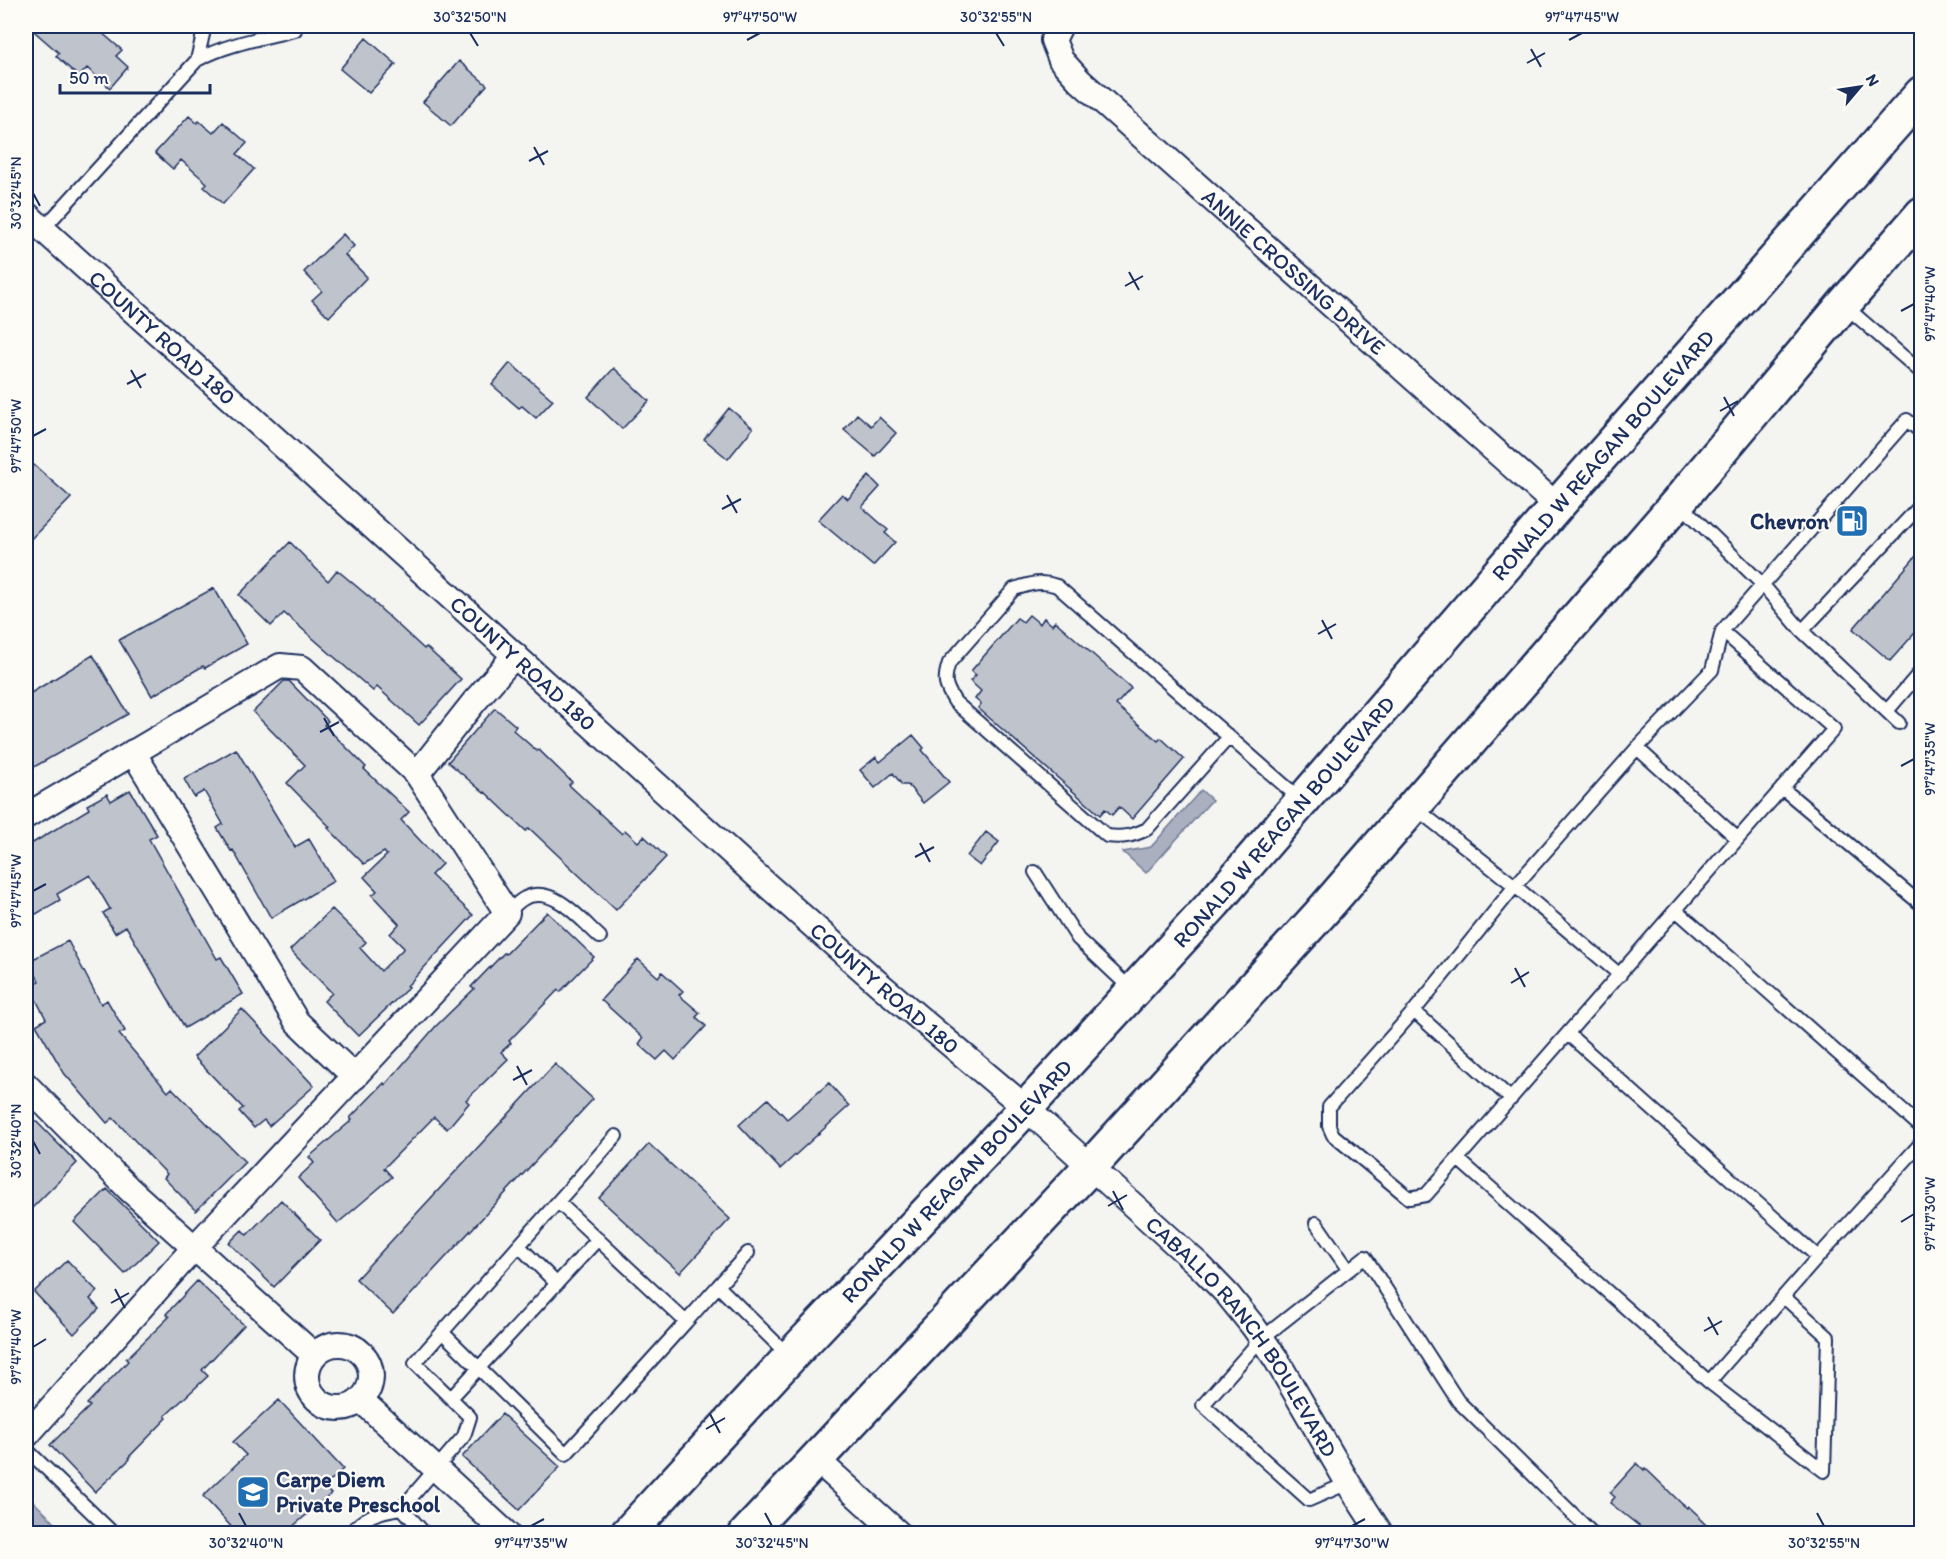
<svg xmlns="http://www.w3.org/2000/svg" width="1947" height="1559" viewBox="0 0 1947 1559" font-family="Itim,sans-serif">
  <style>
    .water { fill: #aab0bf; stroke: #717c98; stroke-width: 1.5 }
    .building { fill: #bfc3cc; stroke: #1b2f5e; stroke-width: 1.5 }
    .lines { fill: none; stroke-linecap: round; stroke-linejoin: round }
    .service-casing { stroke: #1b2f5e; stroke-width: 16 }
    .minor-casing { stroke: #1b2f5e; stroke-width: 28 }
    .primary-casing { stroke: #1b2f5e; stroke-width: 38 }
    .service { stroke: #fdfcf7; stroke-width: 12 }
    .minor { stroke: #fdfcf7; stroke-width: 24 }
    .primary { stroke: #fdfcf7; stroke-width: 33 }
    .ticks { fill: none; stroke: #1b2f5e; stroke-width: 2 }
    .labels { text-anchor: middle; stroke-width: 4.5; stroke-linejoin: round; paint-order: stroke }
    .street-label { font-size: 22px; fill: #1b2f5e; stroke: #fdfcf7 }
    .poi-label { font-size: 22px; font-weight: bold; fill: #1b2f5e; stroke: #fdfcf7; text-anchor: end }
    .neatline { fill: none; stroke: #1b2f5e; stroke-width: 2 }
    .ticks-label { font-size: 15px; text-anchor: middle; fill: #1b2f5e }
  </style>
  <rect width="100%" height="100%" fill="#f4f4f1"/>
  <filter id="ink" filterUnits="userSpaceOnUse"><feTurbulence type="fractalNoise" baseFrequency=".0167" numOctaves="2"/><feDisplacementMap in="SourceGraphic" scale="12" xChannelSelector="R" yChannelSelector="G"/><feConvolveMatrix kernelMatrix="1 2 1 2 8 2 1 2 1" color-interpolation-filters="sRGB"/></filter>
  <g filter="url(#ink)">
    <path class="water" d="M1201,790L1212,800L1146,873L1123,852L1151,847Z
      M26,1494L64,1532L62,1533H26Z"/>
    <path class="building" d="M28,26H94L122,50L116,56L128,67L110,88L87,68L79,77L56,56L59,53Z
      M366,38L396,64L369,93L340,69Z
      M459,61L487,85L451,126L423,102Z
      M189,116L197,123L199,121L213,133L223,122L247,143L237,154L254,169L223,204L204,187L207,183L181,160L173,169L155,153Z
      M343,234L354,246L345,255L367,277L329,317L312,300L322,291L304,272Z
      M510,363L553,400L536,418L522,406L519,408L492,385Z
      M614,368L649,401L622,429L588,397Z
      M729,408L753,428L728,459L704,439Z
      M857,414L871,426L879,417L896,433L875,456L844,430Z
      M34,465L71,498L26,544V473Z
      M869,476L880,487L862,507L888,530L885,533L895,542L873,566L818,520L842,494L848,499Z
      M290,542L328,581L337,570L374,601L373,602L424,649L426,647L461,679L419,725L377,687L373,691L284,613L271,626L239,595Z
      M1922,549V625L1890,661L1853,629Z
      M214,588L247,644L205,668L203,666L152,696L119,640Z
      M1029,615L1040,624L1044,618L1052,625L1055,621L1131,688L1116,705L1158,741L1161,738L1184,759L1132,819L1119,807L1112,815L1105,809L1100,815L978,708L981,704L975,699L981,691L970,681L976,675L971,671L1017,618L1023,622Z
      M93,655L128,714L34,767L26,753V696Z
      M284,681H289L328,721L324,725L366,767L364,769L409,812L401,820L442,864L431,875L473,915L407,986L409,987L358,1036L324,1001L332,993L290,950L332,909L366,942L360,948L381,971L404,948L390,934L399,924L372,895L377,891L364,877L387,855L384,852L364,864L328,828L330,827L287,783L305,765L253,712Z
      M495,708L516,726L513,730L537,751L539,750L572,782L569,785L622,834L625,830L638,842L644,836L666,857L616,910L529,828L526,831L485,792L484,793L448,762Z
      M913,735L924,748L922,750L949,782L923,803L908,785H902L893,773L875,788L860,770L876,757L880,762Z
      M236,749L295,847L309,839L334,881L271,918L233,850L231,851L217,828L223,824L204,791L194,797L184,779Z
      M130,790L157,835L149,839L217,959L221,957L243,994L185,1028L126,926L115,933L103,913L110,909L90,875L57,894L60,900L26,920V847L89,809L87,805L107,794L111,801Z
      M986,832L999,842L980,866L967,856Z
      M547,912L594,957L560,992L558,990L509,1041L511,1043L501,1052L508,1059L466,1100L469,1103L447,1129L434,1117L384,1168L392,1177L338,1223L298,1178L314,1163L309,1157L352,1120L350,1118L384,1083L385,1085L436,1026L474,989L471,987L504,953L506,954Z
      M68,941L101,1004L107,1000L125,1031L119,1034L168,1092L172,1088L245,1162L196,1211L164,1178L167,1174L113,1118L107,1123L64,1073L36,1025L46,1019L29,986L39,981L29,961Z
      M638,959L658,977L662,972L683,991L679,995L700,1013L696,1017L706,1026L675,1060L666,1051L657,1060L639,1044L643,1038L601,1000Z
      M242,1009L314,1086L269,1126L264,1120L254,1128L239,1111L243,1108L194,1057Z
      M555,1064L593,1099L393,1314L356,1279Z
      M829,1083L849,1106L780,1169L739,1125L768,1099L787,1119Z
      M26,1111L77,1163L26,1214Z
      M649,1144L730,1219L680,1273L599,1198Z
      M107,1189L159,1241L125,1274L74,1222Z
      M281,1200L320,1240L274,1287L229,1243L242,1230L247,1235Z
      M67,1260L97,1291L90,1299L99,1309L74,1334L34,1292Z
      M197,1281L244,1325L202,1370L208,1376L165,1416L167,1418L129,1457L130,1459L95,1492L50,1445L90,1406L87,1404L128,1361L126,1359L169,1317L166,1314Z
      M279,1400L343,1469L324,1487L331,1494L285,1533H237L203,1496L246,1455L233,1442Z
      M502,1414L560,1467L519,1510L462,1457Z
      M1637,1463L1644,1470L1645,1468L1681,1503L1687,1508L1688,1506L1700,1517L1699,1518L1706,1525L1698,1533H1648L1610,1503L1615,1497L1610,1493Z"/>
    <g class="lines">
      <defs>
        <path id="service" d="M197,60C227,44 262,38 295,30
          M43,229L197,60L205,26
          M1844,305L1922,373
          M1679,503L1762,584L1802,631L1899,723
          M1802,631L1922,504
          M1887,711L1922,670
          M1229,737L1147,829C1133,836 1123,838 1107,836L955,702C945,686 943,681 949,663L1014,589C1030,584 1041,580 1057,586L1301,800
          M1637,748L1738,839
          M1782,788L1922,905
          M1414,807L1515,886L1637,748L1712,670L1722,631L1907,420L1922,433
          M1035,872L1078,939L1132,990
          M1676,910L1922,1128
          M507,913C512,909 518,901 525,898C553,884 581,920 600,937
          M1620,975L1515,886L1414,1011L1329,1107V1126L1333,1135L1409,1198L1426,1195L1834,729L1722,631
          M1414,1011L1511,1099
          M1458,1159L1709,1382L1818,1257L1568,1034
          M558,1202L686,1322L718,1286L789,1356
          M1316,1223L1348,1269
          M519,1246L557,1284
          M1818,1257L1922,1142
          M718,1286L748,1253
          M442,1332L566,1454L686,1322
          M1709,1382L1824,1471L1828,1337L1784,1297
          M451,1398L598,1239
          M26,1449L114,1534
          M1348,1483L1309,1500L1203,1405L1261,1339L1365,1257L1458,1401L1593,1534
          M402,1508L425,1534
          M349,1534C365,1516 378,1511 402,1508L464,1436L470,1417L415,1363L616,1136"/>
        <g id="minor">
          <path id="s1" d="M1060,26L1053,40L1061,60L1080,81L1557,506"/>
          <path id="s2" d="M26,214L466,611L767,885L879,984L1026,1108L1199,1265L1228,1295L1253,1326L1276,1359L1348,1483L1381,1534"/>
          <path d="M133,752L297,1022L355,1077"/>
          <path d="M417,774L474,702L515,655"/>
          <path d="M26,816L280,666L302,668L417,774L507,913L195,1247L26,1436"/>
          <path d="M26,1085L129,1189L314,1355"/>
          <circle cx="339" cy="1376" r="32"/>
          <path d="M361,1400L507,1534"/>
          <path d="M816,1459L899,1534"/>
        </g>
        <g id="primary">
          <path id="s3" d="M627,1534L790,1357L1026,1108L1214,903L1557,506L1922,93"/>
          <path d="M746,1534L1090,1167L1320,914L1678,502L1844,304L1922,214"/>
        </g>
      </defs>
      <use href="#service" class="service-casing"/>
      <use href="#minor" class="minor-casing"/>
      <use href="#primary" class="primary-casing"/>
      <use href="#service" class="service"/>
      <use href="#minor" class="minor"/>
      <use href="#primary" class="primary"/>
    </g>
  </g>
  <path class="ticks" d="M470,33L478,46M996,33L1004,46M747,40L760,33M1569,40L1582,33M1531,49L1541,67M1527,63L1545,53M534,147L544,165M529,161L548,151M33,193L40,206M1129,272L1139,290M1125,286L1143,276M1901,311L1914,304M131,370L141,388M127,384L146,374M1724,397L1734,416M1720,411L1738,401M33,436L46,429M727,495L737,513M722,509L741,499M1322,620L1332,639M1318,634L1336,624M324,718L334,736M320,732L339,722M1901,766L1914,759M920,843L930,862M915,857L934,847M33,891L46,884M1515,968L1525,987M1511,983L1529,972M517,1066L527,1085M513,1080L532,1070M33,1141L40,1154M1113,1191L1123,1210M1108,1206L1127,1195M1901,1222L1914,1214M115,1289L125,1308M111,1303L129,1293M1708,1317L1718,1335M1704,1331L1722,1321M33,1347L46,1339M710,1414L720,1433M706,1429L725,1418M239,1513L246,1526M765,1513L772,1526M1817,1513L1824,1526M531,1526L544,1519M1352,1526L1365,1519"/>
  <defs>
    <symbol id="fuel-square" viewBox="-11 -11 22 22"><rect x="-9" y="-9" width="18" height="18" rx="4" fill="#1f6fb2" stroke="#fdfcf7"/><path d="M-5.5-6h7V0h2V4h1.3V-2.5L3-4.5l.8-.8L6-3V5H2.5V1h-1V6h-7ZM-4.2-4.7v3.2H.2V-4.7Z" fill="#fff"/></symbol>
    <symbol id="school-square" viewBox="-11 -11 22 22"><rect x="-9" y="-9" width="18" height="18" rx="4" fill="#1f6fb2" stroke="#fdfcf7"/><path d="M0-5L7-2L0 1L-7-2ZM-4 1L0 2.5L4 1V4Q0 6-4 4Z" fill="#fff"/></symbol>
  </defs>
  <g fill-rule="evenodd">
    <use href="#fuel-square" x="1833" y="502" width="38" height="38"/>
    <use href="#school-square" x="234" y="1473" width="38" height="38"/>
  </g>
  <g class="labels">
    <g class="street-label">
      <text dy="8" stroke="none"><textPath href="#s1" startOffset="352">ANNIE CROSSING DRIVE</textPath></text>
      <text dy="8" stroke="none"><textPath href="#s2" startOffset="184">COUNTY ROAD 180</textPath></text>
      <text dy="8" stroke="none"><textPath href="#s3" startOffset="1455">RONALD W REAGAN BOULEVARD</textPath></text>
      <text dy="8" stroke="none"><textPath href="#s2" startOffset="670">COUNTY ROAD 180</textPath></text>
      <text dy="8" stroke="none"><textPath href="#s3" startOffset="969">RONALD W REAGAN BOULEVARD</textPath></text>
      <text dy="8" stroke="none"><textPath href="#s2" startOffset="1156">COUNTY ROAD 180</textPath></text>
      <text dy="8" stroke="none"><textPath href="#s3" startOffset="483">RONALD W REAGAN BOULEVARD</textPath></text>
      <text dy="8" stroke="none"><textPath href="#s2" startOffset="1658">CABALLO RANCH BOULEVARD</textPath></text>
    </g>
    <g class="poi-label">
      <text x="1829" y="529">Chevron</text>
      <text x="276" y="1487" text-anchor="start">Carpe Diem<tspan x="276" dy="25">Private Preschool</tspan></text>
    </g>
  </g>
  <rect width="1947" height="1559" fill="none" stroke="#fdfcf7" stroke-width="66"/>
  <g transform="translate(1860 87) rotate(61)" stroke="#fdfcf7" stroke-width="4.5" paint-order="stroke">
  <path d="M0-4.5L10 22L0 15L-10 22Z" fill="#1b2f5e"/>
  <text y="-9" font-size="16" font-weight="bold" text-anchor="middle" fill="#1b2f5e">N</text>
  </g>
  <path d="M60 84v9h150v-9" fill="none" stroke="#1b2f5e" stroke-width="3"/>
  <text x="69" y="84" font-size="18" fill="#1b2f5e" stroke="#fdfcf7" stroke-width="4.5" paint-order="stroke">50 m</text>
  <rect x="33" y="33" width="1881" height="1493" class="neatline"/>
  <g class="ticks-label">
    <text x="470" y="22">30°32'50"N</text>
    <text x="760" y="22">97°47'50"W</text>
    <text x="996" y="22">30°32'55"N</text>
    <text x="1582" y="22">97°47'45"W</text>
    <text transform="translate(16 193) rotate(-90)" y="5">30°32'45"N</text>
    <text transform="translate(1930 304) rotate(-90)" y="5">97°47'40"W</text>
    <text transform="translate(16 436) rotate(-90)" y="5">97°47'50"W</text>
    <text transform="translate(1930 759) rotate(-90)" y="5">97°47'35"W</text>
    <text transform="translate(16 891) rotate(-90)" y="5">97°47'45"W</text>
    <text transform="translate(16 1141) rotate(-90)" y="5">30°32'40"N</text>
    <text transform="translate(1930 1214) rotate(-90)" y="5">97°47'30"W</text>
    <text transform="translate(16 1347) rotate(-90)" y="5">97°47'40"W</text>
    <text x="246" y="1548">30°32'40"N</text>
    <text x="531" y="1548">97°47'35"W</text>
    <text x="772" y="1548">30°32'45"N</text>
    <text x="1352" y="1548">97°47'30"W</text>
    <text x="1824" y="1548">30°32'55"N</text>
  </g>
</svg>
